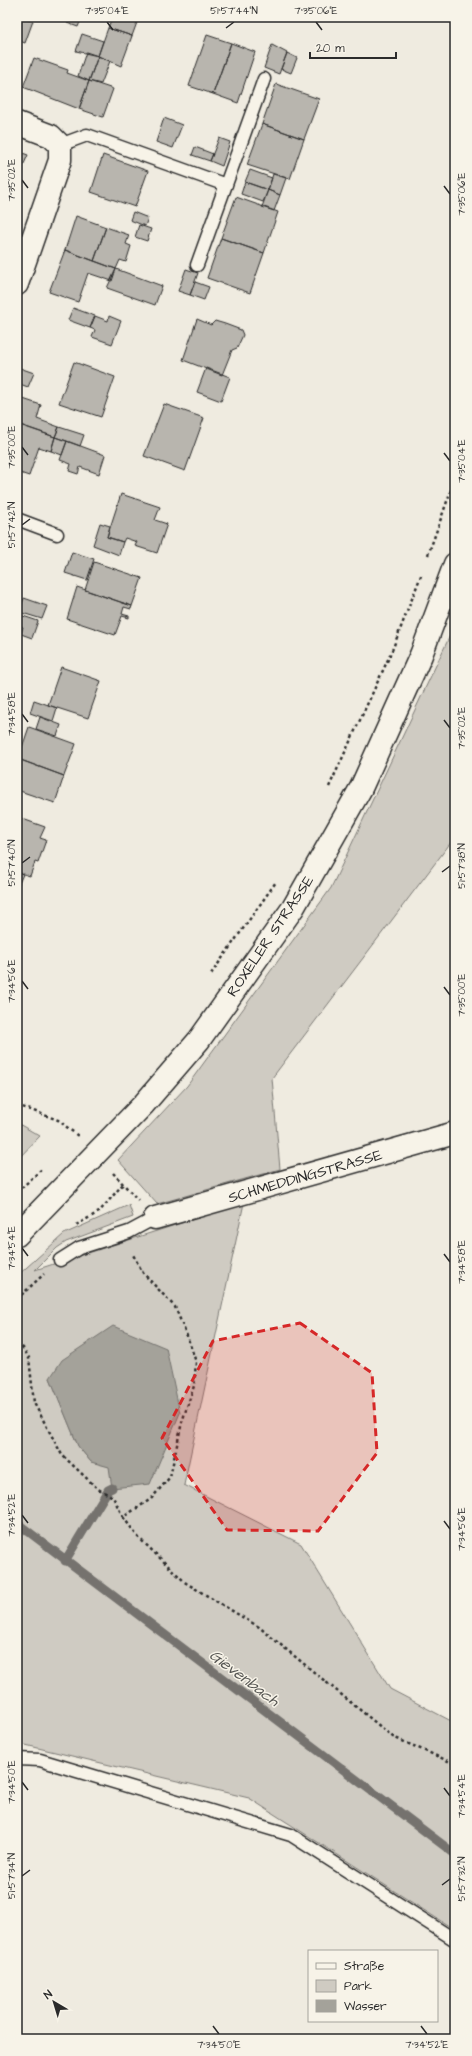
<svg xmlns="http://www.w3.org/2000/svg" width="472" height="2056" viewBox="0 0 472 2056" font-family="'Architects Daughter',sans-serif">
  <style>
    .green { fill: #cfcbc2; stroke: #7d7b76; fill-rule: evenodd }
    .water { fill: #a4a29a; stroke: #74726e }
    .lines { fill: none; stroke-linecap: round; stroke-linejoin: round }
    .stream { stroke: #74726e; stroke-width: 9 }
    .building { fill: #b8b5ae; stroke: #2b2b2b }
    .lane-casing { stroke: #2b2b2b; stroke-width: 15 }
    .street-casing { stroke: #2b2b2b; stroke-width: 25 }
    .secondary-casing { stroke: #2b2b2b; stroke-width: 25 }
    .path { stroke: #2b2b2b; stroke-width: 2.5; stroke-dasharray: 3 3; stroke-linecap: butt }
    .lane { stroke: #f7f3e8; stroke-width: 12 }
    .street { stroke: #f7f3e8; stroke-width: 22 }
    .secondary { stroke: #f7f3e8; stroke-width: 22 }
    .marked { fill: #d62828; fill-opacity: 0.2; stroke: #d62828; stroke-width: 3; stroke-dasharray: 8 5; stroke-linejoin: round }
    .ticks { fill: none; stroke: #2b2b2b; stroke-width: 1.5 }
    .labels { text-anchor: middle; stroke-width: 3; stroke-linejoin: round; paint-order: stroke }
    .street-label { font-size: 15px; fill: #2b2b2b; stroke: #f7f3e8 }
    .water-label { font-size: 16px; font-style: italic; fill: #555552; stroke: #f7f3e8 }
    .neatline { fill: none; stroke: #2b2b2b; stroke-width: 1.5 }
    .ticks-label { font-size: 10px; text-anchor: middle; fill: #2b2b2b }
  </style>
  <rect width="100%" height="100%" fill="#efebe0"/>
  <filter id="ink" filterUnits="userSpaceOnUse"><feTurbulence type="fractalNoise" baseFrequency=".025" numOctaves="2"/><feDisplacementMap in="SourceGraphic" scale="8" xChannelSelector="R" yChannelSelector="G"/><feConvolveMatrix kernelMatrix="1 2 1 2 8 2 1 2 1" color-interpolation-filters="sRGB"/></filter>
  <g filter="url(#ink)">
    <path class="green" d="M455,625V837L272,1078L280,1169L157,1204L118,1160L187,1086L331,888Z
      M17,1123L40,1136L17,1160Z
      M244,1203L184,1485L301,1544L390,1689L455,1723V1930L249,1798L17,1743V1276L64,1234L129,1205L133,1217L66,1242L57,1248L35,1270ZM50,1378L150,1484L109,1466L91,1462L78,1446Z"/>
    <path class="water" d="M113,1326L166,1348L180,1413L150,1484L112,1488L109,1467L91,1462L78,1446L50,1378L62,1360Z"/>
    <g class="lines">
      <path class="stream" d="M17,1523L455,1854
        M65,1561L108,1490L112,1488"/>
    </g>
    <path class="building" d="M17,17L33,21L25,43L17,40Z
      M70,17H82L78,27L67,23Z
      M112,17H139L132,36L108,28Z
      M108,28L132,36L121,66L98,56Z
      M82,34L103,41L98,56L76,51Z
      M207,35L231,43L213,94L189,86Z
      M231,43L255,52L238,103L213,94Z
      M272,45L287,53L279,74L264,68Z
      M86,52L98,56L89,81L78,76Z
      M287,53L297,58L291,73L281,69Z
      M98,56L110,61L101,84L89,81Z
      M34,58L68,70L67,73L89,81L79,109L23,87Z
      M89,81L113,89L103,117L79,109Z
      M276,84L319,99L304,139L262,124Z
      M164,118L182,125L173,148L156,142Z
      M262,124L304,139L290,179L247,165Z
      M219,138L230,142L222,166L210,161Z
      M195,147L213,154L210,161L192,155Z
      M17,151L28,155L17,179Z
      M103,155L148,171L135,207L91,192Z
      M250,170L272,178L268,190L245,182Z
      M273,174L286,178L280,195L268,190Z
      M245,182L268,190L263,202L241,194Z
      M268,190L280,195L274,211L262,207Z
      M236,197L278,212L264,253L221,238Z
      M133,212L148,218L145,226L130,220Z
      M76,216L106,227L94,261L65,250Z
      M139,225L151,229L147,241L135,237Z
      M106,227L129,235L126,244L131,246L126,262L120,260L116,269L94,261Z
      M221,238L264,253L250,293L207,278Z
      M65,250L116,269L112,281L88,273L78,302L49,292Z
      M116,269L162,286L155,305L107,288Z
      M186,269L198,273L190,295L178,291Z
      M195,282L209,287L204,300L190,295Z
      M73,308L95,316L90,328L68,320Z
      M95,316L108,321L109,316L121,321L112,344L92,337L95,330L90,328Z
      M197,319L211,325L215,321L225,324L241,330L243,335L237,348L232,350L222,375L183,360Z
      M74,362L115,377L101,417L59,403Z
      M17,367L34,373L28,387L17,383Z
      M206,368L230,377L221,401L197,392Z
      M17,397L41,405L37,419L59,427L55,437L17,424Z
      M164,404L204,418L185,471L144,456Z
      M17,424L55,437L51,451L39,447L29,476L17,472Z
      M59,427L84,435L80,446L55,437Z
      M55,437L67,441L62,455L51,451Z
      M67,441L105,455L99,474L80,467L78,474L69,471L71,464L60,460Z
      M121,494L160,507L155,520L167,524L157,553L135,546L137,542L125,538L123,542L107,537Z
      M100,523L110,526L107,537L123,542L119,555L93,545Z
      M72,552L94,559L87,580L65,573Z
      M94,562L142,578L132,606L85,590Z
      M77,587L132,606L131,609L124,607L122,614L129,616V618L122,616L115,635L67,619Z
      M24,598L47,606L42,619L19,612Z
      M17,614L38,621L32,638L21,634L23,627L17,625Z
      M61,667L101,681L88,718L48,705Z
      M34,700L57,708L53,721L30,713Z
      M40,717L61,725L57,736L36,729Z
      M29,727L76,744L64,776L18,759Z
      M18,759L64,776L55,803L17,790Z
      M17,817L45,827L40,838L46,840L38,863L35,862L30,876L17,872Z
      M17,872L23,874L18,886H17Z"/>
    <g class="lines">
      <defs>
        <path id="lane" d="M60,145L87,135L226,185
          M197,265L264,79
          M17,519L57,534
          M60,1260L79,1248L129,1232L155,1218
          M17,1759L40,1760L291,1835L455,1940"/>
        <path id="street" d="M17,123L51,136L60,145V160L17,284
          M155,1218L455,1133"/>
        <path id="secondary" d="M17,1235L143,1105L199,1040L293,908L361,788L421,655L455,564"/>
      </defs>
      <use href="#lane" class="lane-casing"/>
      <use href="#street" class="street-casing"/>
      <use href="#secondary" class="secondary-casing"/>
      <path class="path" d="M428,555L455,479
        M329,787L391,653L422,573
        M211,974L276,882
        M17,1105L58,1120L78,1136
        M113,1173L138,1200
        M17,1192L43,1168
        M76,1225L99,1212L123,1184
        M17,1299L44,1274
        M17,1343L23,1348L29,1358L34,1403L62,1455L98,1489L113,1497L123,1517L151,1499L170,1477L182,1422L194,1386L196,1362L187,1336L175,1307L143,1273L132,1253
        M123,1517L138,1537L186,1583L259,1627L393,1737L455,1764"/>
      <use href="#lane" class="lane"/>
      <use href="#street" class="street"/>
      <use href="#secondary" class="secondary"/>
    </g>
  </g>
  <path class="marked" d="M300,1323L372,1373L377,1453L318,1531L227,1530L162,1438L213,1341Z"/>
  <path class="ticks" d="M107,22L113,30M316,22L322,30M226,28L234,22M22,180L28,188M444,186L450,194M22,447L28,455M444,453L450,461M22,525L30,519M22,714L28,722M444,720L450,728M22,863L30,857M442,872L450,866M22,981L28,989M444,987L450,995M22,1248L28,1256M444,1254L450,1262M22,1515L28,1523M444,1521L450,1529M22,1782L28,1790M444,1788L450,1796M22,1876L30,1870M442,1885L450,1879M213,2026L219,2034M421,2026L427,2034"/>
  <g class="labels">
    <g class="street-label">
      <text transform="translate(270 936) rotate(-56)" y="5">ROXELER STRASSE</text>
      <text transform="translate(305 1176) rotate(-16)" y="5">SCHMEDDINGSTRASSE</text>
    </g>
    <g class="water-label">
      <text transform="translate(245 1677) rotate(37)" y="6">Gievenbach</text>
    </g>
  </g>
  <rect width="472" height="2056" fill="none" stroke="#f7f3e8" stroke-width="44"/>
  <rect x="308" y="1950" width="130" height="72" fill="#f7f3e8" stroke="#a5a39c"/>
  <rect x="316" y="1963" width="20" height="6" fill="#f7f3e8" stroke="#a5a39c"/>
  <text x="344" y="1970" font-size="12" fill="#2b2b2b">Straße</text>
  <rect x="316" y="1980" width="20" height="12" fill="#cfcbc2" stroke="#a5a39c"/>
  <text x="344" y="1990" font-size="12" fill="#2b2b2b">Park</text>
  <rect x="316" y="2000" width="20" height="12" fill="#a4a29a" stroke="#a5a39c"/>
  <text x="344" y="2010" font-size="12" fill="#2b2b2b">Wasser</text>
  <g transform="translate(54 2002) rotate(322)" stroke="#f7f3e8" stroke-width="3" paint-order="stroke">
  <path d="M0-3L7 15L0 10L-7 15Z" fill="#2b2b2b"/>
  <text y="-6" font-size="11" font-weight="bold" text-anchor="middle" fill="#2b2b2b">N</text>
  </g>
  <path d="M310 52v6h86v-6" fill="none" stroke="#2b2b2b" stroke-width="2"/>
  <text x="316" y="52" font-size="12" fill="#2b2b2b" stroke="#f7f3e8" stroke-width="3" paint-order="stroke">20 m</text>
  <rect x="22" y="22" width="428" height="2012" class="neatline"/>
  <g class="ticks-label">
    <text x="107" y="14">7°35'04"E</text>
    <text x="234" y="14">51°57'44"N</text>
    <text x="316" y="14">7°35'06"E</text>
    <text transform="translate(11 180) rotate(-90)" y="4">7°35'02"E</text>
    <text transform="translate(461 194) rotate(-90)" y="4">7°35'06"E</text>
    <text transform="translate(11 447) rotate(-90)" y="4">7°35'00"E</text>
    <text transform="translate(461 461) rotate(-90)" y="4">7°35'04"E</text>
    <text transform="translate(11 525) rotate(-90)" y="4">51°57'42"N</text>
    <text transform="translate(11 714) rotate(-90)" y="4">7°34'58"E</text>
    <text transform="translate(461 728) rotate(-90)" y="4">7°35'02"E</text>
    <text transform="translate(11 863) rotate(-90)" y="4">51°57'40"N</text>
    <text transform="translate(461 866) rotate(-90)" y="4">51°57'38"N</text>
    <text transform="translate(11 981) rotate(-90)" y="4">7°34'56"E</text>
    <text transform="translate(461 995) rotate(-90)" y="4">7°35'00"E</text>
    <text transform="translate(11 1248) rotate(-90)" y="4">7°34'54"E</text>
    <text transform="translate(461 1262) rotate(-90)" y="4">7°34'58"E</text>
    <text transform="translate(11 1515) rotate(-90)" y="4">7°34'52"E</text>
    <text transform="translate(461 1529) rotate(-90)" y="4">7°34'56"E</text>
    <text transform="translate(11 1782) rotate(-90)" y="4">7°34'50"E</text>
    <text transform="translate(461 1796) rotate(-90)" y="4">7°34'54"E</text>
    <text transform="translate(11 1876) rotate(-90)" y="4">51°57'34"N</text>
    <text transform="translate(461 1879) rotate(-90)" y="4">51°57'32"N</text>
    <text x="219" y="2048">7°34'50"E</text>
    <text x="427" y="2048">7°34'52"E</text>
  </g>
</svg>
